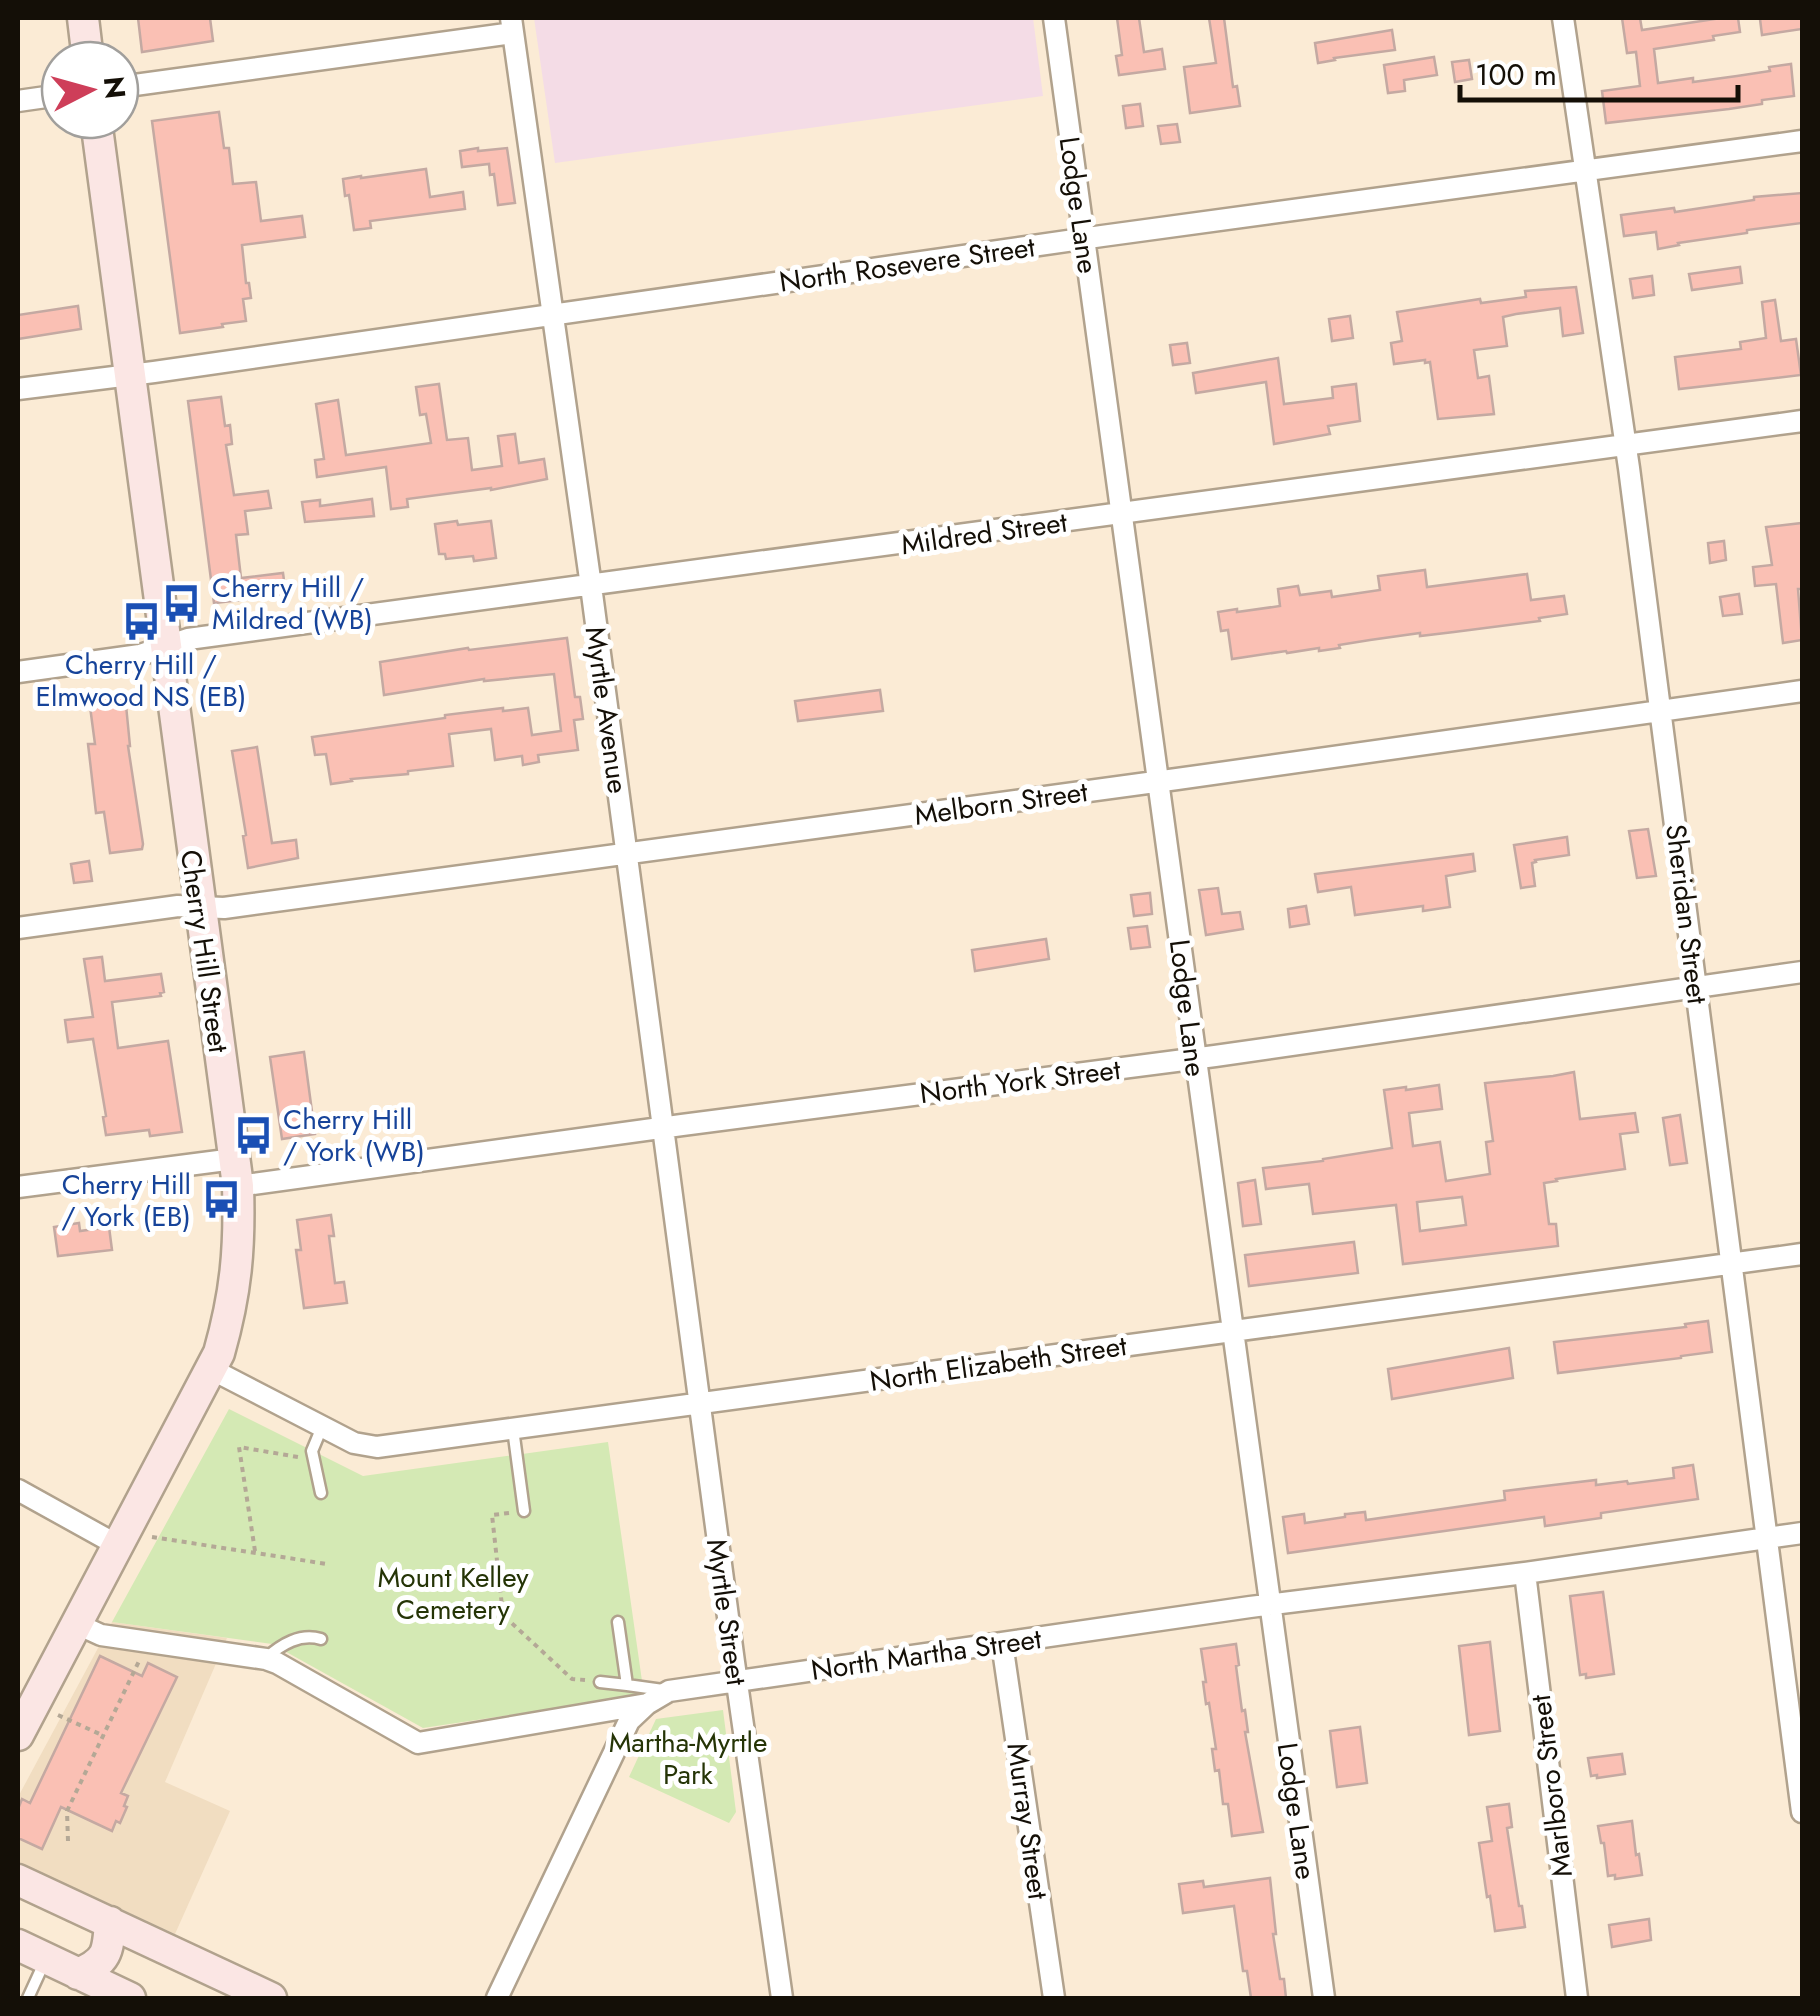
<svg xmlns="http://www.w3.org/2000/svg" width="1820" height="2016" viewBox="0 0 1820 2016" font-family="Jost,sans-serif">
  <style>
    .built { fill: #f1ddc1 }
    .education { fill: #f4dce6 }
    .green { fill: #d4e9b4 }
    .building { fill: #fac0b4; stroke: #c4a9a2; stroke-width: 2.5; fill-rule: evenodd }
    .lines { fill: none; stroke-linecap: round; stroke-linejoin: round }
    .lane-casing { stroke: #b1a28d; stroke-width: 15 }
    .street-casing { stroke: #b1a28d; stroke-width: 25 }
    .secondary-casing { stroke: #b1a28d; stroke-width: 35 }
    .path { stroke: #b4a896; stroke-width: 4; stroke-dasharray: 5 5; stroke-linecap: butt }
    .lane { stroke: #fff; stroke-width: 10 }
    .street { stroke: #fff; stroke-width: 20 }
    .secondary { stroke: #fbe6e4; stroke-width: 30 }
    .labels { text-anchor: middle; stroke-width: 10; stroke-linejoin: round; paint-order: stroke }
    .street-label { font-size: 28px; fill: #140f07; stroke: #fff }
    .transit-label { font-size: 28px; fill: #164399; stroke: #fff; text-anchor: start }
    .park-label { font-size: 28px; fill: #253406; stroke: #fff }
  </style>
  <rect width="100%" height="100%" fill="#fbebd5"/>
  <path class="built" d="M112,1622L227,1638L165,1782L230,1811L175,1934L18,1862V1797Z"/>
  <path class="education" d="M534,18H1033L1043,96L555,163Z"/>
  <path class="green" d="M229,1409L363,1476L608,1442L644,1695L423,1728L272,1644L112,1622Z
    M723,1710L736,1812L729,1823L629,1777L656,1719Z"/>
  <path class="building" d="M138,18H210L213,41L142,52Z
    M1117,18H1139L1144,52L1162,49L1165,69L1119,75L1116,56L1122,55Z
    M1209,18H1224L1233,87L1237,86L1240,106L1190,113L1184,67L1216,63Z
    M1622,18H1640L1642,30L1721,18H1738L1740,32L1713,36L1714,40L1654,49L1658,83L1693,78V82L1737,76L1770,71L1769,67L1791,64L1794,96L1762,100V104L1729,109L1606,123L1602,91L1640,86L1636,52L1627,53Z
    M1768,18H1802V29L1762,35L1760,19Z
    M1392,30L1395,50L1334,58L1335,60L1318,63L1315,43Z
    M1434,57L1437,75L1404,80L1405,91L1388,93L1384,65Z
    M1469,60L1472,79L1455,82L1452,62Z
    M1140,104L1143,126L1126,128L1123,106Z
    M219,112L224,148H229L233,184L256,182L261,221L302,216L305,237L242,245L246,283H249L251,298L243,299L246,321L222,324L223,327L180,333L152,121Z
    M1177,124L1180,142L1161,144L1158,126Z
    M478,148V151L507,148L515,203L498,205L494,174L490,175L489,164L462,167L460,151Z
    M426,169L430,197L463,192L465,209L370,221L371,228L354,230L349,195L345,196L343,179L361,176V178Z
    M1802,193V223L1747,230V233L1678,243L1679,245L1658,249L1656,232L1624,236L1621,215L1674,208L1675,212L1754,200V197Z
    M1740,267L1742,283L1692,290L1689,274Z
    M1652,276L1654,295L1633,298L1630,279Z
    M1576,287L1583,333L1563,336L1560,308L1516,314L1503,317L1507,346L1474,350L1478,378L1489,376L1494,414L1438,419L1430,362L1425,363V360L1394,364L1391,343L1402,341L1397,312L1480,299L1481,303L1526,297L1525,291Z
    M1775,300L1781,341L1796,339L1801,375L1679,389L1675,357L1741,349L1740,342L1766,338L1762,302Z
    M78,306L81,329L18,339V315Z
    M1350,316L1353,338L1332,341L1329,319Z
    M1187,343L1190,363L1173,365L1170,345Z
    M1278,358L1284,404L1333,398L1332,387L1356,384L1360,421L1328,426L1330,434L1274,444L1266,382L1196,393L1193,373Z
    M439,384L447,440L468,438L472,470L502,466L498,436L515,434L519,463L544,459L547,479L491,490V488L407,499L408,507L391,509L386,467L317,477L315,460L324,459L316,404L338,400L346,455L431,443L426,414L420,415L416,387Z
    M221,397L225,426L230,425L232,444L226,445L234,495L268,491L271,508L245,511L248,534L236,535L241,578L283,573L286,595L214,603L188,401Z
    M372,499L374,516L305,522L302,502L320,500V506Z
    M457,521L458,525L491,521L496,558L474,561L473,556L446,559L445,554H439L435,524Z
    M1802,523V589H1798L1802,640L1783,643L1776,584L1755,586L1753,567L1772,565L1766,527Z
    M1724,541L1726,560L1710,563L1708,543Z
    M1425,570L1427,587L1527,574L1531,600L1564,596L1567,614L1539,618L1540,621L1454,632L1420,636V633L1370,640L1339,645L1340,648L1319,651V648L1287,653L1286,651L1232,659L1228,630L1221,631L1218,612L1237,609V612L1280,606L1278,589L1298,586L1300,595L1331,591L1332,597L1380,590L1378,576Z
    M1739,594L1742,614L1723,616L1720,597Z
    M567,638L575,697H580L583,719L574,720L578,750L538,755L539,762L523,765L522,756L495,760L491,729L449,734L453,766L408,771V774L351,779L352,781L331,784L326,754L315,755L312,737L445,718V715L503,708V711L528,708L532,735L561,731L554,674L484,681V679L384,695L380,662L468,648L469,650Z
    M880,690L883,711L798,721L795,701Z
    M125,695L130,746H128L143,844L142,849L110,853L104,812L96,813L88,744H95L89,699Z
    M257,747L272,843L296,840L298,858L248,868L243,836L246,835L232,751Z
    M1648,829L1656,876L1637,878L1629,831Z
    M1567,837L1569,855L1535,860L1536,862L1532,863L1535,886L1521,888L1514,845Z
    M1473,854L1475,871L1446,876L1450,907L1423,911V906L1355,915L1351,887L1318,892L1315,874Z
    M89,861L92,881L74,883L71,864Z
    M1218,888L1222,914L1240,912L1243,929L1206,935L1199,890Z
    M1150,893L1152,914L1134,916L1131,895Z
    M1306,906L1309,924L1290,927L1288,909Z
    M1147,926L1150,947L1131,949L1128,928Z
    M1046,939L1049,959L975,971L972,950Z
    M102,957L105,981L161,974L164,992L160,993L161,996L112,1002L118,1048L168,1041L182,1132L150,1136L149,1130L106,1135L103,1117L106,1116L93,1039L68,1042L65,1020L93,1017L84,959Z
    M304,1052L315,1134L282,1139L270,1057Z
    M1574,1072L1580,1119L1635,1113L1638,1132L1620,1134L1625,1169L1556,1179L1557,1181L1544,1183L1549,1224H1556L1558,1246L1403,1264L1396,1205L1313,1214L1309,1184L1266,1189L1263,1168L1323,1161V1159L1392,1148L1384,1090L1406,1087V1090L1439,1085L1442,1109L1409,1113L1413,1146L1440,1142L1446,1181L1490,1174L1486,1142L1493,1141L1485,1083L1553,1076ZM1462,1197L1466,1225L1420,1231L1417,1202Z
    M1680,1115L1687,1163L1670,1165L1663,1118Z
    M1255,1180L1261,1224L1243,1226L1238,1183Z
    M331,1215L334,1236H329L335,1283L344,1282L347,1303L304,1308L296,1250H301L297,1220Z
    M79,1223L80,1231L109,1227L112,1250L58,1256L54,1227Z
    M1354,1242L1358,1273L1249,1286L1245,1255Z
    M1708,1321L1712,1352L1681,1356V1358L1558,1373L1554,1342L1686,1327L1685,1324Z
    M1509,1348L1513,1378L1392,1399L1388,1369Z
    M1693,1465L1698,1499L1601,1513V1518L1545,1526L1544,1517L1288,1553L1283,1517L1304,1514L1305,1523L1345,1517V1514H1347L1365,1512L1366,1520L1505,1500L1504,1491L1596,1480V1485L1627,1481L1628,1484L1674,1478L1673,1468Z
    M1603,1592L1614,1674L1586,1678V1674L1580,1675L1570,1596Z
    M1490,1642L1500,1731L1469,1735L1459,1646Z
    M1236,1644L1239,1665L1236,1666L1242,1711L1245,1710L1248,1732H1245L1263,1832L1232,1836L1228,1804H1223L1219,1770L1215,1771L1212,1749H1216L1209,1703L1206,1704L1203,1682H1206L1201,1649Z
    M100,1656L142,1676L148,1663L177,1677L121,1793L128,1796L124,1806L127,1807L120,1823L116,1821L112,1831L61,1807L42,1849L18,1838V1809L22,1799L30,1803Z
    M1360,1727L1367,1783L1337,1787L1330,1731Z
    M1622,1754L1625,1774L1597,1778V1775L1591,1776L1588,1758Z
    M1509,1804L1512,1827L1507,1828L1519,1906H1522L1525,1927L1495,1931L1490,1896L1487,1897L1479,1843L1492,1841L1487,1807Z
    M1632,1821L1636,1855L1639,1854L1642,1875L1615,1879V1875L1608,1876L1604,1843H1601L1598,1826Z
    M1270,1878L1276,1934H1273L1280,1979H1284L1286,1998H1251L1247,1971H1243L1234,1906L1183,1913L1179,1884L1203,1881L1204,1887Z
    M1649,1919L1651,1940L1612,1947L1609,1925Z"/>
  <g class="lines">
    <defs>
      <path id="lane" d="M513,1429L524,1511
        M321,1493L312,1451L322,1427
        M618,1622L627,1685L663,1690
        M266,1658C282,1644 300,1633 321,1639
        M600,1682L627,1685
        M28,1998L44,1963"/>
      <path id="street" d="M511,18L591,586L734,1662L782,1998
        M1054,18L1324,1998
        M1563,18L1629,468L1802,1812
        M120,87L513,33
        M18,101L60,95
        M18,389L154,372L1102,236L1802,141
        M18,672L140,655L188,639L1802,421
        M18,928L178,906L224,908L1177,779L1802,691
        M238,1186L682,1125L1215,1056L1802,972
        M18,1187L234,1159
        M211,1369L354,1443L377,1447L1802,1254
        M18,1490L119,1546
        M1525,1573L1577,1998
        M77,1624L101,1635L266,1659L277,1663L418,1743L647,1704L669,1691L1250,1607L1525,1573L1802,1533
        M1002,1643L1054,1998
        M497,1998L629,1721L647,1704"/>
      <path id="secondary" d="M83,18L88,60
        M18,1735L219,1353C236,1293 240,1249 238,1186L96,120
        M18,1880L271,1998
        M18,1945L130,1998
        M78,1974C108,1961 108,1952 110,1922"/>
    </defs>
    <use href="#lane" class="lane-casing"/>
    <use href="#street" class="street-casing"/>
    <use href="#secondary" class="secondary-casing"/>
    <path class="path" d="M509,1513L492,1515L503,1615L572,1679L585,1680
      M152,1537L327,1564
      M255,1551L239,1447L298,1457
      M58,1715L104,1736
      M68,1841L67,1811L139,1661"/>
    <use href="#lane" class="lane"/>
    <use href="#street" class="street"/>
    <use href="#secondary" class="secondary"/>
  </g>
  <defs>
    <symbol id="bus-bare" viewBox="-9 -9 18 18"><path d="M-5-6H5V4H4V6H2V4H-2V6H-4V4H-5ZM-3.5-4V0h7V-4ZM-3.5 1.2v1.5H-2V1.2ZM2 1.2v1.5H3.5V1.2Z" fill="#1a4fb4" stroke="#fff" stroke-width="2.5" paint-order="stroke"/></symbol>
  </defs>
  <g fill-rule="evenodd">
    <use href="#bus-bare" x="154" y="576" width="55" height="55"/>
    <use href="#bus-bare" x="114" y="594" width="55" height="55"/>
    <use href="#bus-bare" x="226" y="1108" width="55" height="55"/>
    <use href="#bus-bare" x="194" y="1172" width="55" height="55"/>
  </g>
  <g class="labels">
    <g class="street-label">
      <text transform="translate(1079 205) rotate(82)" y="10">Lodge Lane</text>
      <text transform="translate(907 264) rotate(-8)" y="10">North Rosevere Street</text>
      <text transform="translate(984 533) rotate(-8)" y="10">Mildred Street</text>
      <text transform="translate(607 710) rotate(82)" y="10">Myrtle Avenue</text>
      <text transform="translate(1001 803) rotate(-8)" y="10">Melborn Street</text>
      <text transform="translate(1687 914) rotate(83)" y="10">Sheridan Street</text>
      <text transform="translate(205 951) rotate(82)" y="10">Cherry Hill Street</text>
      <text transform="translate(1188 1008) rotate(83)" y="10">Lodge Lane</text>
      <text transform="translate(1020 1081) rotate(-7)" y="10">North York Street</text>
      <text transform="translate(998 1363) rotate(-8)" y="10">North Elizabeth Street</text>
      <text transform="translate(727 1612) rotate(82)" y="10">Myrtle Street</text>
      <text transform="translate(926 1654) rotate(-8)" y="10">North Martha Street</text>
      <text transform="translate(1551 1786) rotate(-97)" y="10">Marlboro Street</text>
      <text transform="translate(1297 1811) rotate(82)" y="10">Lodge Lane</text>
      <text transform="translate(1028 1821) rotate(82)" y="10">Murray Street</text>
    </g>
    <g class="transit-label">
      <text x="212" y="597">Cherry Hill /<tspan x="212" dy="32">Mildred (WB)</tspan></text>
      <text x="141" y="674" text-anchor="middle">Cherry Hill /<tspan x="141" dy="32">Elmwood NS (EB)</tspan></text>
      <text x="283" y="1129">Cherry Hill<tspan x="283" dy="32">/ York (WB)</tspan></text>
      <text x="191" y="1194" text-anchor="end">Cherry Hill<tspan x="191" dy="32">/ York (EB)</tspan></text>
    </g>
    <g class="park-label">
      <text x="453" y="1587">Mount Kelley<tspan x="453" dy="32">Cemetery</tspan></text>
      <text x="688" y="1752">Martha-Myrtle<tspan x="688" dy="32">Park</tspan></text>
    </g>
  </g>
  <rect width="1820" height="2016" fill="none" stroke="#140f07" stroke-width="40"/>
  <g transform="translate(90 90) rotate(84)"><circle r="48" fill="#ffffff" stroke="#a19f9c" stroke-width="2.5"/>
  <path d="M0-8L18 38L0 25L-18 38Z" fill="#ce3e59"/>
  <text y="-15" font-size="28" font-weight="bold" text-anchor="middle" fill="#140f07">N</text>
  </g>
  <path d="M1460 85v15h278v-15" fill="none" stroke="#140f07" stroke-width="5"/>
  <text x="1475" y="85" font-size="30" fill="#140f07" stroke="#ffffff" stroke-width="8" paint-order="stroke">100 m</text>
</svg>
